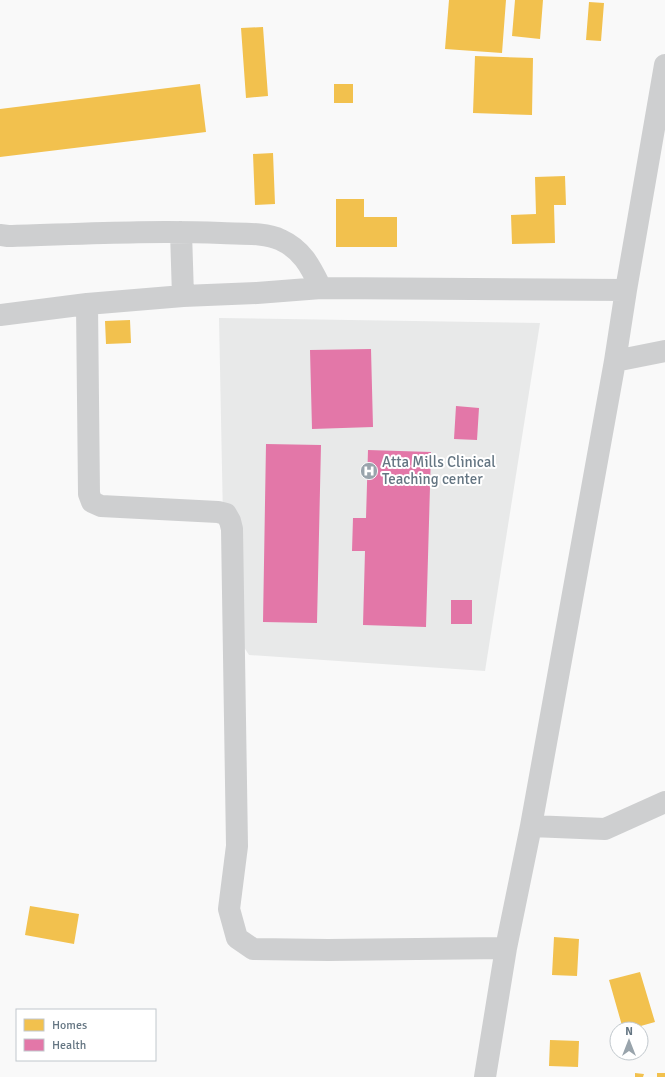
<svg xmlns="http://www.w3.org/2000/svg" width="665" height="1077" viewBox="0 0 665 1077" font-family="Signika,sans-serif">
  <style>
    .built { fill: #e8e9e9 }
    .homes { fill: #f2c14e }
    .health { fill: #e377a8 }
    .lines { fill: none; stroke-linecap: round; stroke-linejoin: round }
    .minor { stroke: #cecfd0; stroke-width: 22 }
    .labels { text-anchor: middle; stroke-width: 4; stroke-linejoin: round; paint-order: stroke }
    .poi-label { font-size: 15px; fill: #657683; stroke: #fff; text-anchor: start }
  </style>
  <rect width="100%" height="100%" fill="#f9f9f9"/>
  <path class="built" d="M219,318L540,323L485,671L249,655L225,618Z"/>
  <path class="homes" d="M449,0H506L502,53L445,49Z
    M515,0H543L540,39L512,36Z
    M589,2L604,3L601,41L586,40Z
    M263,27L268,96L246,98L241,28Z
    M475,56L533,58L532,115L473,113Z
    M200,84L206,132L0,157V109Z
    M334,84H353V103H334Z
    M273,153L275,204L255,205L253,154Z
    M565,176L566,205H554L555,243L512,244L511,215L536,214L535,177Z
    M336,199H364V217H397V247H336Z
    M130,320L131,343L106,344L105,321Z
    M30,906L79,914L74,944L25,935Z
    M554,937L579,939L577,976L552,975Z
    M640,972L655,1022L630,1029H623L609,980Z
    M550,1040L579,1041L578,1067L549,1066Z
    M635,1073L644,1074L643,1077H635Z
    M657,1073H665V1077H657Z"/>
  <path class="health" d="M371,349L373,427L312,429L310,350Z
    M456,406L479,408L477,440L454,439Z
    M266,444L321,445L317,623L263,622Z
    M368,450L431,452L426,627L363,625L365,551H352L353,518H366Z
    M451,600H472V624H451Z"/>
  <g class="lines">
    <path class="minor" d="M181,232L183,296
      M0,235L8,236C79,234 150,230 221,233C239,234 265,232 281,240C303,250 311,268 321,288
      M87,304L89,494L92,502L101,506L218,512L226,514L230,521L232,529L237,846L229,909L237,938L253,949L328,950L506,948
      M0,315L87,304L183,296L257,293L321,288L626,290
      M615,361L665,351
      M531,826L605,829L665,802
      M485,1077L506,948L531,826L615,361L626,290L665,65"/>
  </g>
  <defs>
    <symbol id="hospital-disc" viewBox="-11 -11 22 22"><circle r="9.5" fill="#99a4ac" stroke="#fff"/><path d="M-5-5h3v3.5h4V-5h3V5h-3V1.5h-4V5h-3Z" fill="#fff"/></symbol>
  </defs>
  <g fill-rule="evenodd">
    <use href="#hospital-disc" x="359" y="461" width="20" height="20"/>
  </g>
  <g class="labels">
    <g class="poi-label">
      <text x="382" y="467">Atta Mills Clinical<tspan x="382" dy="17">Teaching center</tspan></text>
    </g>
  </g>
  <rect x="16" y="1009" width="140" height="52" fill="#ffffff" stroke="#c1c8cd"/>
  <rect x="24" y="1019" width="20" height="12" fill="#f2c14e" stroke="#c1c8cd"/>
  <text x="52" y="1029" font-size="12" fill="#657683">Homes</text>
  <rect x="24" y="1039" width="20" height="12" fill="#e377a8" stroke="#c1c8cd"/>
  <text x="52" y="1049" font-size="12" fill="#657683">Health</text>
  <g transform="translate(629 1041)"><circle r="19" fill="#ffffff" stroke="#c1c8cd"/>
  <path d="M0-3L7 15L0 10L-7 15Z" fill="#99a4ac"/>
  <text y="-6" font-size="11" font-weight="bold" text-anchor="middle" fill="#657683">N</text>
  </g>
</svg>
